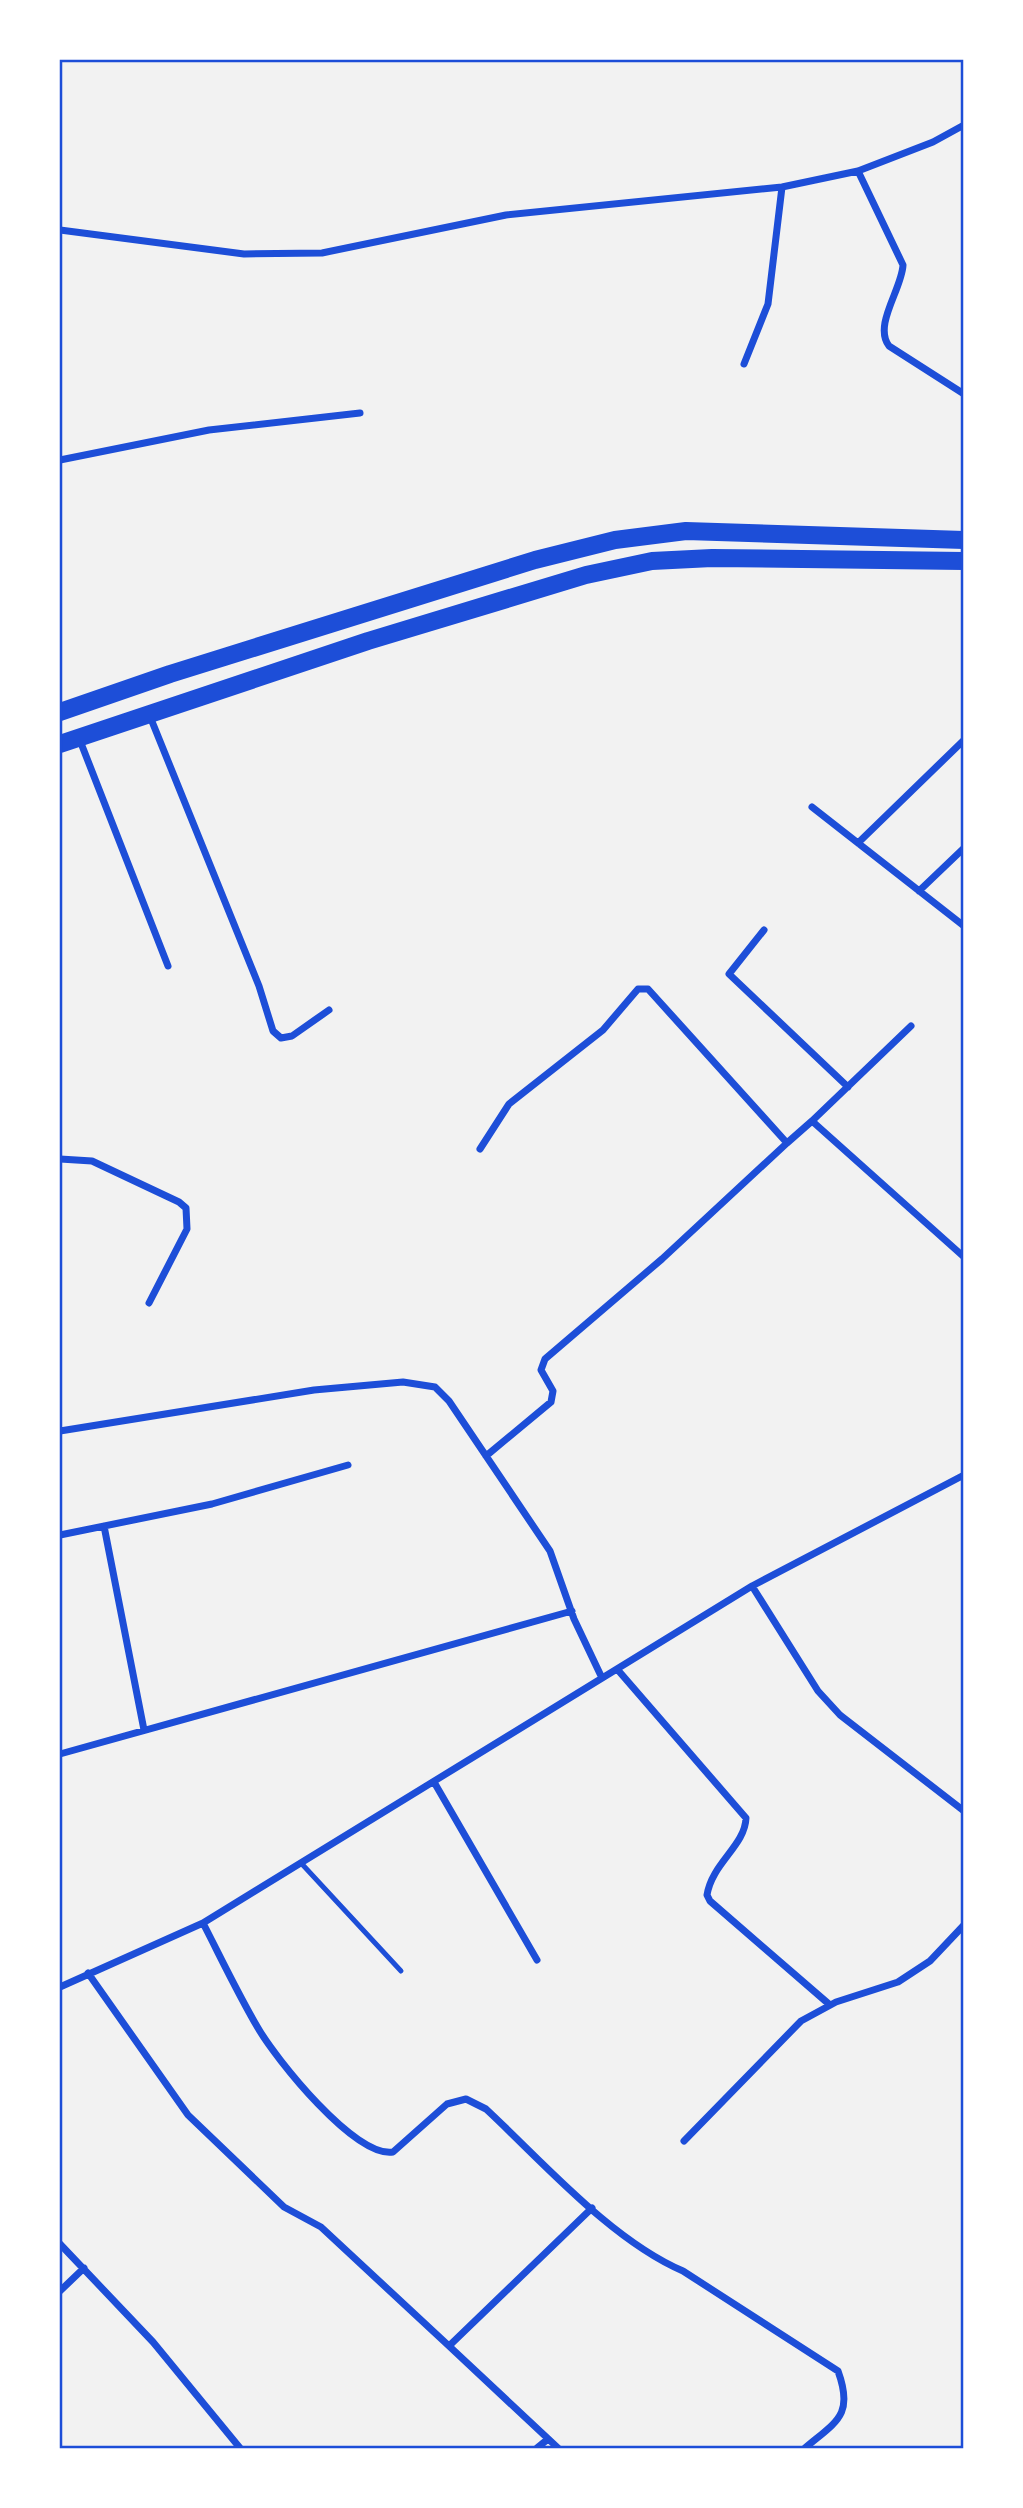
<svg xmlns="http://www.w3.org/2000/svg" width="1023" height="2508" viewBox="0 0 1023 2508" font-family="Overpass,sans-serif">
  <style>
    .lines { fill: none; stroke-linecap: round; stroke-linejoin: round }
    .service { stroke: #1d4ed8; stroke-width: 5 }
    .minor { stroke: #1d4ed8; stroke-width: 7 }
    .primary { stroke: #1d4ed8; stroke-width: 18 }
    .neatline { fill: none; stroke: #1d4ed8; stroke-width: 2.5 }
  </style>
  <rect width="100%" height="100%" fill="#f2f2f2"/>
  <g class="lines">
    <path class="service" d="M301,1863L401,1971"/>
    <path class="minor" d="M858,171L903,265C902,289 873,325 889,346L964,394
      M60,230L244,254L322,253L506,215L782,187L858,171L933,142L964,125
      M744,364L768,304L782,187
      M60,460L209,430L360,413
      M149,714L259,986L273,1031L281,1038L292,1036L329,1010
      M79,738L168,966
      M812,807L964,926
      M858,843L964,740
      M919,891L964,848
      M764,930L729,974L848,1087
      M812,1121L911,1026
      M480,1149L509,1104L603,1030L638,989H648L787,1143L812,1121L964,1257
      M60,1159L92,1161L179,1202L186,1208L187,1229L149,1303
      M60,1431L314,1390L403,1382L435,1387L449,1401L550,1551L574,1619L602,1678
      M486,1456L551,1402L553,1391L541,1370L545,1359L662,1259L787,1143
      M104,1526L144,1730
      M60,1535L212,1504L348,1465
      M752,1586L818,1691L840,1715L964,1811
      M617,1669L746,1818C745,1846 712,1863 707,1895L710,1901L830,2005
      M60,1754L572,1611
      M434,1782L537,1960
      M203,1923C221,1958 238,1994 258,2028C276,2059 355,2158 393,2152L447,2104L466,2099L486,2109C543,2162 611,2240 683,2271L838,2371C854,2415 837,2421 805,2448
      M88,1973L188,2115L284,2207L321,2227L449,2346
      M60,1987L203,1923L752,1586L964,1475
      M684,2141L801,2021L836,2002L898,1982L930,1961L964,1925
      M60,2244L153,2342L240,2448
      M60,2291L84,2268
      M537,2448L548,2439
      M558,2448L449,2346L592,2208"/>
    <path class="primary" d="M60,712L170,674L535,560L615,540L686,531L964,540
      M60,744L368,641L586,575L652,561L712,558L964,561"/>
  </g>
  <rect width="1023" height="2508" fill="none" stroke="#ffffff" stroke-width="122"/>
  <rect x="61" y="61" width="901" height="2386" class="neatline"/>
</svg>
